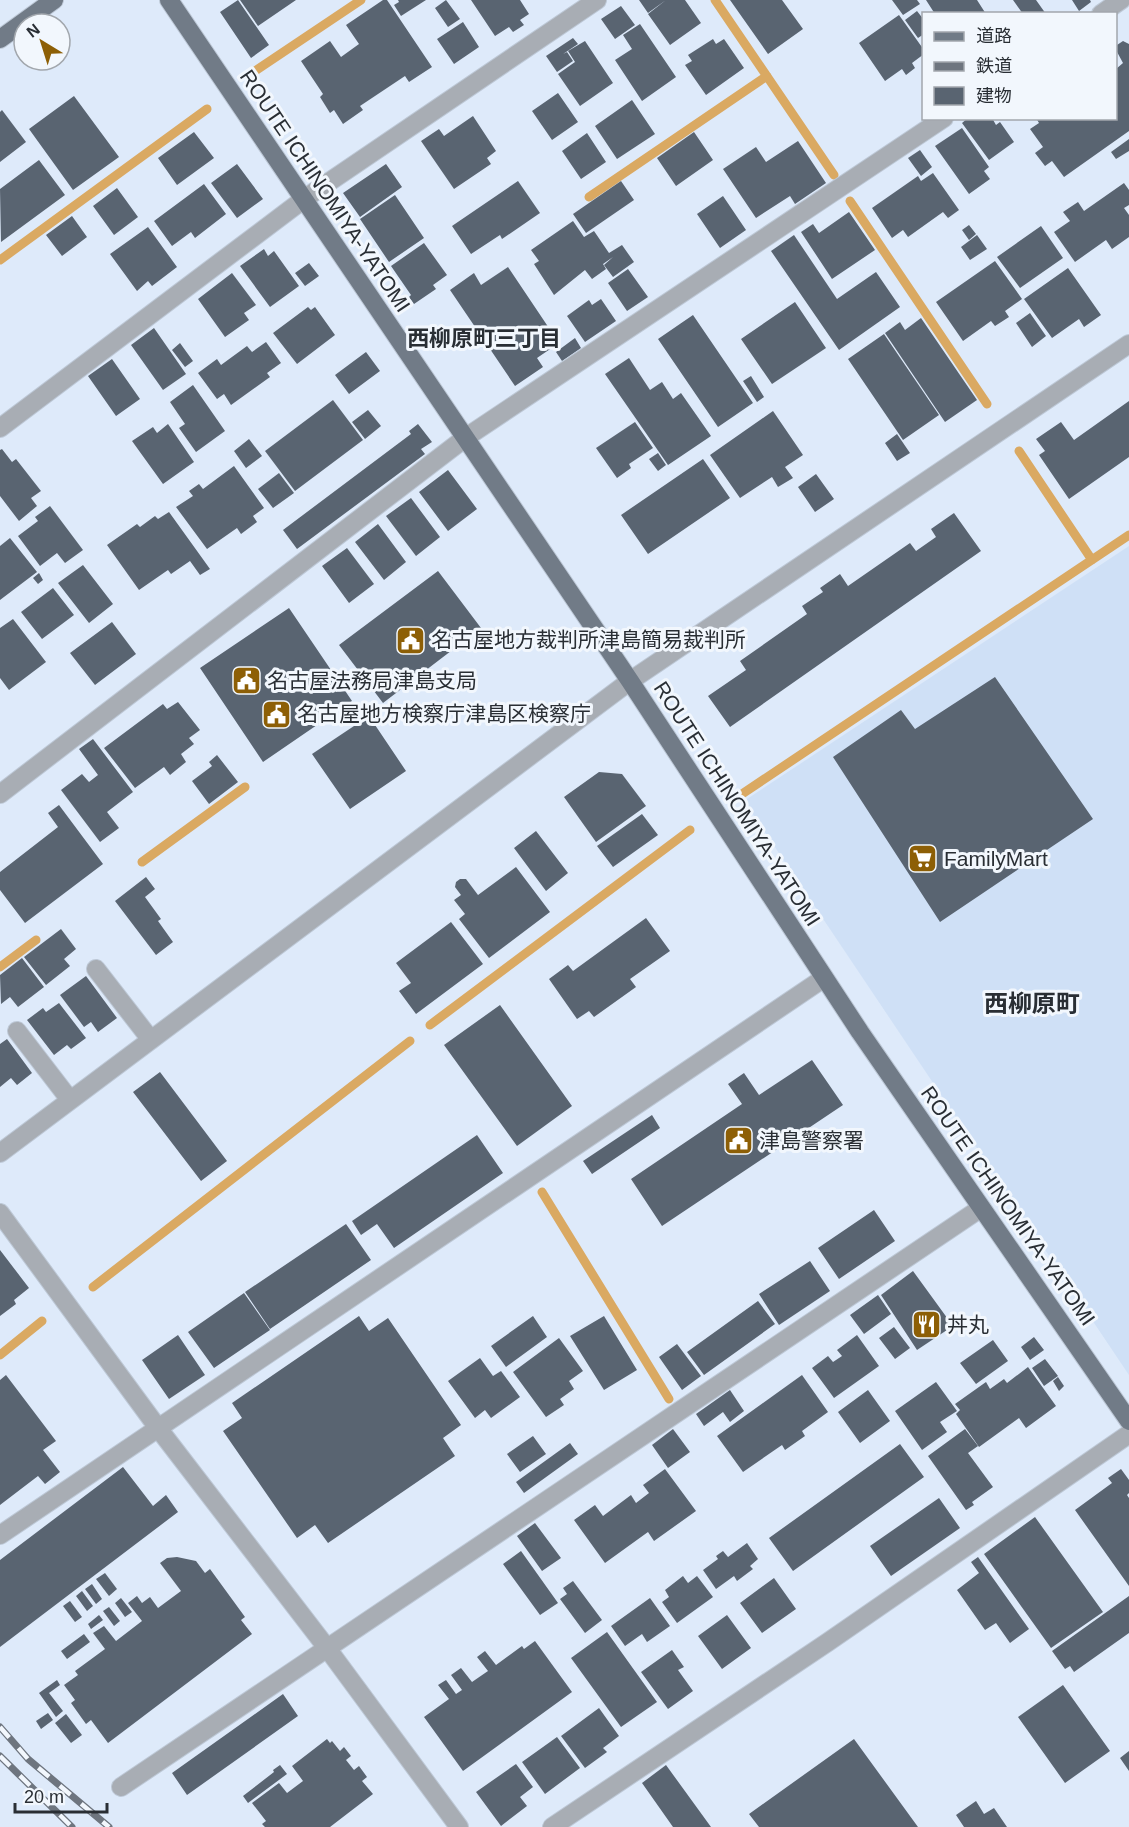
<svg xmlns="http://www.w3.org/2000/svg" width="1129" height="1827" viewBox="0 0 1129 1827" font-family="Arial,'Noto Sans JP',sans-serif">
  <style>
    .built { fill: #cfe0f6 }
    .lines { fill: none; stroke-linecap: round; stroke-linejoin: round }
    .stream { stroke: #daa962; stroke-width: 9 }
    .building { fill: #596471 }
    .minor-casing { stroke: #bdc8d6; stroke-width: 20 }
    .major-casing { stroke: #bdc8d6; stroke-width: 20 }
    .minor { stroke: #a8adb4; stroke-width: 18 }
    .major { stroke: #717b87; stroke-width: 18 }
    .rail-casing { stroke: #6e757f; stroke-width: 7 }
    .rail { stroke: #f2f7fd; stroke-width: 4.5; stroke-dasharray: 14; stroke-linecap: butt }
    .labels { text-anchor: middle; stroke-width: 6; stroke-linejoin: round; paint-order: stroke }
    .street-label { font-size: 21px; fill: #292e34; stroke: #f2f7fd }
    .poi-label { font-size: 21px; fill: #292e34; stroke: #f2f7fd; text-anchor: start }
    .neighbourhood-label { font-size: 22px; font-weight: bold; fill: #292e34; stroke: #f2f7fd }
    .quarter-label { font-size: 24px; font-weight: bold; fill: #292e34; stroke: #f2f7fd }
  </style>
  <rect width="100%" height="100%" fill="#deeafa"/>
  <path class="built" d="M1129,546V1375L744,801Z"/>
  <g class="lines">
    <path class="stream" d="M715,0L834,175
      M255,71L361,0
      M589,197L767,76
      M850,201L987,404
      M0,260L207,109
      M1019,451L1092,560
      M742,794L1129,535
      M142,862L245,787
      M0,967L36,940
      M430,1025L690,830
      M542,1192L669,1399
      M93,1287L410,1041
      M0,1355L42,1321"/>
  </g>
  <path class="building" d="M238,0L269,45L251,58L220,12Z
    M240,0H296L258,26Z
    M383,0H387L432,67L409,82L405,76L360,106L363,110L343,124L334,110L330,113L320,97L323,94L301,61L330,41L341,57L359,44L346,25Z
    M398,0H426L401,16L394,5L399,2Z
    M446,0L460,19L448,27L435,8Z
    M471,0H520L529,14L520,20L524,25L513,32L509,27L495,36Z
    M639,0H685L701,23L670,45L648,14L666,0L648,13Z
    M730,0H782L803,29L768,54Z
    M892,0H917L920,4L903,15Z
    M926,0H977L986,14H935Z
    M1013,0H1036L1046,14H1023Z
    M1072,0H1090L1091,2L1079,11Z
    M621,6L635,25L615,39L601,19Z
    M917,11L924,20V34L918,38L905,20Z
    M899,15L924,50V54L912,63L915,68L906,75L902,69L885,81L859,43Z
    M463,22L479,47L454,64L437,39Z
    M640,24L676,77L642,101L615,60L632,49L623,35Z
    M573,38L578,44L563,54L567,52L573,61L557,72L546,56Z
    M713,39L716,44L724,39L744,68L706,95L685,65L692,61L688,55Z
    M585,41L613,83L580,106L558,74L575,62L568,51Z
    M1123,41L1129,44V131L1064,177L1052,161L1045,166L1035,153L1043,147L1030,129L1039,123L1036,118H1116V69L1123,63L1116,50L1117,45Z
    M558,93L578,122L552,140L532,111Z
    M74,96L119,157L73,190L29,129Z
    M632,100L655,134L617,159L595,126Z
    M2,110L26,142L0,162V112Z
    M473,116L496,151L487,158L491,164L454,189L421,141L439,129L444,136Z
    M968,118H992L996,125L1000,122L1014,142L989,160L962,123Z
    M962,128L989,167L984,171L990,179L969,194L935,146Z
    M194,132L214,158L177,185L158,158Z
    M694,132L713,160L676,186L657,158Z
    M587,133L606,162L581,179L562,151Z
    M1129,139V151L1116,159L1111,152Z
    M798,141L826,183L795,204L790,196L756,218L723,169L756,147L766,162Z
    M920,150L932,167L921,176L908,158Z
    M39,160L65,195L1,242L0,189Z
    M237,164L263,199L237,218L211,183Z
    M386,164L402,187L360,217L343,193Z
    M933,173L959,210L948,218L943,212L908,237L903,230L892,238L872,208L918,176L921,181Z
    M518,181L540,213L502,239L500,235L471,254L452,226Z
    M621,181L634,200L586,233L573,214Z
    M1124,183L1129,190V205L1124,208L1129,215V237L1112,249L1106,240L1075,262L1054,232L1070,221L1063,212L1078,202L1084,211Z
    M204,184L226,214L195,238L191,232L172,246L154,221Z
    M117,188L138,217L114,235L93,206Z
    M395,195L424,238L389,262L360,219Z
    M723,196L746,230L720,248L697,214Z
    M849,212L875,250L832,279L801,232L813,224L819,233Z
    M72,216L87,237L62,256L46,235Z
    M573,221L584,237L594,231L609,253L622,245L634,262L613,277L604,265L613,257L603,264L606,269L592,279L585,270L554,295L534,264L539,261L531,250Z
    M969,225L976,234L969,240L962,230Z
    M1041,226L1063,258L1020,288L997,257Z
    M148,227L177,267L152,286L148,281L137,291L110,254Z
    M794,235L837,299L876,272L900,307L839,350L771,251Z
    M977,235L987,249L970,260L961,247Z
    M424,243L447,275L433,285L436,289L414,304L409,297L411,295L391,266Z
    M264,249L268,256L274,251L299,286L270,307L240,266Z
    M995,261L1022,299L1005,311L1009,317L995,326L991,321L963,341L936,302Z
    M309,263L319,276L305,286L295,273Z
    M508,267L559,343L537,358L543,367L515,386L450,290L474,273L481,285Z
    M1068,268L1101,315L1084,327L1079,319L1052,338L1024,299Z
    M628,269L648,297L627,311L608,283Z
    M232,273L256,305L244,313L249,320L225,337L198,299Z
    M601,299L616,321L585,342L567,316L589,300L592,305Z
    M795,302L826,348L772,384L741,339Z
    M308,307L311,310L315,307L335,335L297,364L273,333Z
    M1030,313L1046,336L1032,347L1016,323Z
    M693,315L753,403L718,427L658,339Z
    M921,318L977,400L945,422L885,333L900,322L905,330Z
    M154,328L186,374L163,390L131,345Z
    M884,334L939,415L903,440L848,359Z
    M575,338L581,348L562,361L556,352Z
    M266,342L281,363L267,373L270,377L231,405L224,394L217,399L198,373L217,359L221,365L247,346L252,352Z
    M180,343L193,361L185,367L172,350Z
    M366,352L380,371L349,394L335,375Z
    M629,358L650,390L662,382L673,399L681,393L711,436L668,465L605,374Z
    M112,359L140,399L116,416L88,376Z
    M751,376L764,397L757,402L743,381Z
    M193,385L225,431L196,452L179,428L185,424L170,402Z
    M333,400L363,440L295,491L265,451Z
    M1129,401V457L1069,499L1039,455L1045,451L1036,439L1061,422L1074,440Z
    M368,410L381,426L365,439L352,422Z
    M773,411L803,455L785,467L793,478L778,487L772,477L740,498L710,455Z
    M635,422L653,448L629,464L631,468L617,478L596,448Z
    M168,424L194,462L163,484L132,441L153,427L157,433Z
    M418,424L432,442L421,449L425,454L297,549L283,530L411,434L409,431Z
    M897,434L910,453L897,461L885,443Z
    M249,439L262,456L246,468L234,451Z
    M2,449L12,462L16,459L41,491L31,498L37,506L19,521L0,496V450Z
    M658,453L666,465L658,471L649,459Z
    M703,459L730,498L648,554L621,515Z
    M234,466L264,508L253,516L257,522L241,534L237,528L207,549L176,507L193,496L189,491L199,484L203,489Z
    M448,470L477,509L448,531L419,492Z
    M279,473L294,493L273,508L258,489Z
    M816,474L834,499L815,512L798,487Z
    M411,498L440,537L416,556L386,516Z
    M50,506L83,550L65,563L57,553L40,566L18,536L38,521L35,517Z
    M169,512L210,569L200,575L190,561L171,574L168,570L139,590L107,545L137,524L140,527L155,516L158,519Z
    M954,513L981,551L730,727L708,696L746,670L740,661L807,614L802,606L823,592L820,588L840,574L848,586L910,543L916,551L936,537L931,529Z
    M378,524L406,562L384,580L355,542Z
    M10,538L37,572L0,600V546Z
    M347,548L374,584L349,603L322,566Z
    M83,565L113,604L89,623L58,583Z
    M438,571L481,628L383,703L339,645Z
    M39,573L43,580L38,584L33,578Z
    M53,588L74,615L42,639L21,612Z
    M289,608L352,701L263,762L200,668Z
    M13,619L46,662L9,690L0,678V628Z
    M112,622L136,654L95,685L70,653Z
    M995,677L1093,819L940,922L833,757L901,710L915,729Z
    M178,702L200,730L189,738L194,744L181,754L186,762L170,775L164,767L135,788L104,748L163,704L167,709Z
    M369,716L406,771L350,809L312,754Z
    M93,739L133,792L107,812L119,828L100,842L61,790L82,774L89,782L98,775L79,749Z
    M217,755L238,782L209,804L192,781L212,766L209,762Z
    M599,772L622,774L646,806L596,842L564,797Z
    M59,805L103,864L25,923L0,890V872L58,827L48,813Z
    M642,814L658,835L613,867L597,846Z
    M536,831L568,873L546,891L514,848Z
    M516,867L550,912L489,958L459,919L465,914L454,900L461,895L455,887L456,882L460,879H466L478,895Z
    M146,877L155,889L145,897L161,919L158,921L173,942L156,955L115,901Z
    M646,918L670,951L630,979L636,987L594,1017L589,1011L577,1019L549,979L568,965L573,971Z
    M451,922L483,964L416,1014L399,991L411,983L396,963Z
    M61,929L76,949L64,959L70,966L46,985L24,957Z
    M22,958L44,987L18,1007L10,997L1,1004L0,975Z
    M86,976L117,1018L98,1032L91,1022L84,1027L60,995Z
    M59,1003L86,1038L71,1049L67,1045L54,1055L27,1020L43,1008L46,1012Z
    M500,1005L572,1106L517,1146L444,1045Z
    M7,1039L32,1073L17,1085L11,1078L0,1087V1044Z
    M812,1060L843,1105L662,1226L631,1179L742,1104L728,1084L744,1073L759,1095Z
    M160,1072L227,1161L201,1181L133,1092Z
    M652,1115L660,1128L592,1174L583,1161Z
    M477,1135L503,1173L394,1248L377,1224L361,1235L352,1221Z
    M874,1210L895,1241L839,1279L818,1248Z
    M346,1224L371,1260L270,1329L245,1292Z
    M0,1250L29,1288L14,1300L16,1304L0,1316Z
    M810,1261L830,1291L779,1325L759,1294Z
    M913,1271L953,1326L917,1350L881,1295Z
    M244,1293L270,1330L214,1368L188,1332Z
    M878,1295L891,1314L864,1334L850,1315Z
    M758,1301L775,1324L704,1375L687,1352Z
    M359,1316L369,1331L388,1318L461,1425L443,1438L455,1456L328,1543L315,1525L297,1538L223,1431L242,1418L232,1403Z
    M533,1316L547,1337L506,1367L491,1346Z
    M604,1316L637,1370L604,1390L570,1336Z
    M894,1327L910,1348L895,1359L879,1338Z
    M178,1335L205,1375L169,1399L142,1360Z
    M857,1335L879,1366L834,1398L812,1368L828,1356L833,1362L842,1356L837,1350Z
    M1034,1337L1044,1350L1030,1360L1021,1347Z
    M559,1338L583,1371L569,1381L574,1389L560,1399L564,1405L546,1417L513,1372Z
    M993,1340L1008,1361L976,1384L960,1363Z
    M677,1344L701,1376L682,1390L659,1357Z
    M480,1358L493,1376L501,1371L520,1397L491,1418L485,1410L475,1418L448,1381Z
    M1045,1359L1058,1376L1044,1386L1032,1368Z
    M1028,1367L1056,1406L1026,1428L1019,1418L979,1447L956,1414L960,1410L955,1404L986,1382L990,1389L1004,1379L1007,1383Z
    M6,1375L56,1441L43,1450L60,1472L45,1484L38,1476L0,1505V1380Z
    M802,1375L828,1412L802,1431L805,1436L785,1450L782,1445L743,1472L717,1436Z
    M1058,1377L1064,1386L1059,1391L1053,1381Z
    M936,1382L957,1411L940,1422L947,1432L922,1450L895,1411Z
    M730,1390L744,1411L730,1422L723,1412L704,1426L696,1414Z
    M868,1390L890,1421L860,1443L838,1412Z
    M673,1429L690,1452L668,1468L652,1445Z
    M965,1429L978,1446L968,1453L993,1487L972,1502L974,1505L966,1510L928,1456Z
    M533,1436L546,1454L520,1472L507,1454Z
    M570,1443L578,1454L524,1493L516,1482Z
    M900,1444L924,1477L793,1571L769,1538Z
    M123,1467L153,1506L166,1495L178,1512L0,1647V1560Z
    M665,1469L696,1511L654,1541L648,1532L605,1563L574,1520L595,1505L603,1516L631,1495L636,1503L649,1493L643,1485Z
    M1121,1469L1129,1480V1493L1127,1495L1129,1498V1586L1075,1510L1112,1483L1108,1478Z
    M939,1498L960,1528L891,1576L870,1546Z
    M1035,1517L1103,1612L1051,1648L984,1554Z
    M535,1523L561,1558L542,1571L517,1536Z
    M747,1543L758,1559L750,1566L753,1569L737,1581L734,1576L716,1589L703,1570L718,1559L716,1556L723,1551L728,1557Z
    M521,1551L558,1603L540,1615L503,1564Z
    M177,1557L196,1561L205,1573L210,1569L245,1617L241,1620L252,1634L108,1743L91,1720L86,1724L71,1703L75,1700L64,1685L78,1675L75,1671L105,1649L93,1633L104,1626L116,1641L142,1621L128,1603L137,1596L142,1603L150,1597L158,1608L181,1591L160,1563L167,1558Z
    M978,1557L1029,1629L1010,1643L996,1623L985,1630L957,1590L979,1573L971,1562Z
    M105,1573L117,1589L109,1596L96,1579Z
    M683,1576L688,1583L697,1576L713,1597L677,1623L662,1602L669,1597L665,1590Z
    M774,1578L796,1609L762,1633L740,1603Z
    M573,1581L602,1620L585,1633L560,1599L567,1594L563,1588Z
    M92,1584L102,1599L96,1604L85,1589Z
    M82,1591L93,1606L87,1611L76,1596Z
    M1129,1596V1633L1074,1672L1070,1666L1065,1669L1052,1651Z
    M121,1598L132,1612L125,1617L115,1603Z
    M650,1598L670,1626L647,1642L642,1634L625,1646L611,1626Z
    M70,1601L82,1617L75,1622L63,1606Z
    M109,1607L120,1621L114,1626L103,1611Z
    M99,1615L103,1620L91,1629L88,1624Z
    M727,1615L751,1648L722,1669L698,1636Z
    M607,1632L657,1702L621,1727L571,1658Z
    M84,1634L90,1642L67,1659L61,1651Z
    M535,1641L572,1692L463,1771L424,1717L449,1699L438,1685L446,1680L456,1694L462,1690L451,1675L461,1668L472,1682L488,1671L477,1657L485,1651L496,1665L522,1646L524,1649Z
    M672,1650L684,1667L678,1670L693,1691L668,1709L641,1672Z
    M57,1680L60,1685L49,1693L63,1711L56,1717L39,1693Z
    M1063,1685L1110,1751L1065,1783L1018,1717Z
    M283,1694L298,1716L187,1795L172,1773Z
    M599,1708L619,1736L603,1748L607,1752L585,1768L561,1736Z
    M48,1713L53,1720L41,1729L36,1721Z
    M66,1714L82,1735L71,1743L55,1723Z
    M557,1737L580,1768L545,1794L522,1762Z
    M327,1739L330,1743L332,1741L340,1751L344,1747L351,1756L346,1760L354,1770L359,1766L367,1777L362,1781L373,1794L330,1827H265L262,1824L266,1821L252,1803L279,1783L287,1793L303,1781L292,1766Z
    M854,1739L918,1827H759L749,1814Z
    M1129,1751V1771L1120,1758Z
    M516,1764L533,1787L520,1797L527,1806L501,1826L476,1792Z
    M280,1765L287,1774L248,1803L243,1796L274,1772L273,1770Z
    M666,1765L711,1827H673L642,1783Z
    M976,1801L984,1814L994,1808L1007,1827H964L956,1815Z"/>
  <g class="lines">
    <defs>
      <path id="minor" d="M1101,14L1121,0
        M0,428L304,199L597,0
        M0,794L465,438L944,118
        M96,969L151,1040
        M17,1031L70,1100
        M0,1153L630,681L1129,344
        M0,1213L158,1428L327,1648L459,1827
        M0,1535L824,978
        M121,1787L981,1208
        M552,1827L828,1642L1129,1434"/>
      <path id="major" d="M169,0L630,681L860,1032L1129,1421
        M0,39L54,0"/>
    </defs>
    <use href="#minor" class="minor-casing"/>
    <use href="#major" class="major-casing"/>
    <use href="#minor" class="minor"/>
    <use href="#major" class="major"/>
    <defs>
      <path id="rail" d="M0,1727L28,1759L109,1827
        M0,1756L72,1827"/>
    </defs>
    <use href="#rail" class="rail-casing"/>
    <use href="#rail" class="rail"/>
  </g>
  <defs>
    <symbol id="civic-square" viewBox="-11 -11 22 22"><rect x="-9" y="-9" width="18" height="18" rx="4" fill="#8d5f06" stroke="#f2f7fd"/><path d="M-.6-6.5H3V-4.5H.6V-3L4-1V1h2V6H-6V1h2V-1L-.6-3ZM-1.2 2.5V6h2.4V2.5Z" fill="#fff"/></symbol>
    <symbol id="supermarket-square" viewBox="-11 -11 22 22"><rect x="-9" y="-9" width="18" height="18" rx="4" fill="#8d5f06" stroke="#f2f7fd"/><path d="M-6-5.5h2.5l.6 2H6L4.5 2H-2.5L-4.4-4H-6ZM-1.5 3.2a1.3 1.3 0 1 0 .1 0ZM3 3.2a1.3 1.3 0 1 0 .1 0Z" fill="#fff"/></symbol>
    <symbol id="restaurant-square" viewBox="-11 -11 22 22"><rect x="-9" y="-9" width="18" height="18" rx="4" fill="#8d5f06" stroke="#f2f7fd"/><path d="M-5-6h1v4h1v-4h1v4h1v-4h1v5L-1.5 .5V6h-2V.5L-5-1ZM5-6V6H3V1.5H1.5Q1.5-4 5-6Z" fill="#fff"/></symbol>
  </defs>
  <g fill-rule="evenodd">
    <use href="#civic-square" x="394" y="624" width="33" height="33"/>
    <use href="#civic-square" x="230" y="664" width="33" height="33"/>
    <use href="#civic-square" x="260" y="698" width="33" height="33"/>
    <use href="#supermarket-square" x="906" y="842" width="33" height="33"/>
    <use href="#civic-square" x="722" y="1124" width="33" height="33"/>
    <use href="#restaurant-square" x="910" y="1308" width="33" height="33"/>
  </g>
  <g class="labels">
    <g class="street-label">
      <text transform="translate(325 191) rotate(56)" y="7">ROUTE ICHINOMIYA-YATOMI</text>
      <text transform="translate(737 804) rotate(57)" y="7">ROUTE ICHINOMIYA-YATOMI</text>
      <text transform="translate(1008 1206) rotate(55)" y="7">ROUTE ICHINOMIYA-YATOMI</text>
    </g>
    <g class="poi-label">
      <text x="431" y="647">名古屋地方裁判所津島簡易裁判所</text>
      <text x="267" y="688">名古屋法務局津島支局</text>
      <text x="297" y="721">名古屋地方検察庁津島区検察庁</text>
      <text x="944" y="866">FamilyMart</text>
      <text x="759" y="1148">津島警察署</text>
      <text x="947" y="1332">丼丸</text>
    </g>
    <g class="neighbourhood-label">
      <text x="484" y="346">西柳原町三丁目</text>
    </g>
    <g class="quarter-label">
      <text x="1032" y="1012">西柳原町</text>
    </g>
  </g>
  <rect x="922" y="12" width="195" height="108" fill="#f2f7fd" stroke="#a2a7ad" stroke-width="1.5"/>
  <rect x="934" y="32" width="30" height="9" fill="#717b87" stroke="#a2a7ad" stroke-width="1.5"/>
  <text x="976" y="42" font-size="18" fill="#292e34">道路</text>
  <rect x="934" y="62" width="30" height="9" fill="#6e757f" stroke="#a2a7ad" stroke-width="1.5"/>
  <text x="976" y="72" font-size="18" fill="#292e34">鉄道</text>
  <rect x="934" y="87" width="30" height="18" fill="#596471" stroke="#a2a7ad" stroke-width="1.5"/>
  <text x="976" y="102" font-size="18" fill="#292e34">建物</text>
  <g transform="translate(42 42) rotate(322)"><circle r="28" fill="#f2f7fd" stroke="#a2a7ad" stroke-width="1.5"/>
  <path d="M0-4.5L10 22L0 15L-10 22Z" fill="#8d5f06"/>
  <text y="-9" font-size="16" font-weight="bold" text-anchor="middle" fill="#292e34">N</text>
  </g>
  <path d="M15 1803v9h92v-9" fill="none" stroke="#292e34" stroke-width="3"/>
  <text x="24" y="1803" font-size="18" fill="#292e34" stroke="#f2f7fd" stroke-width="4.5" paint-order="stroke">20 m</text>
</svg>
